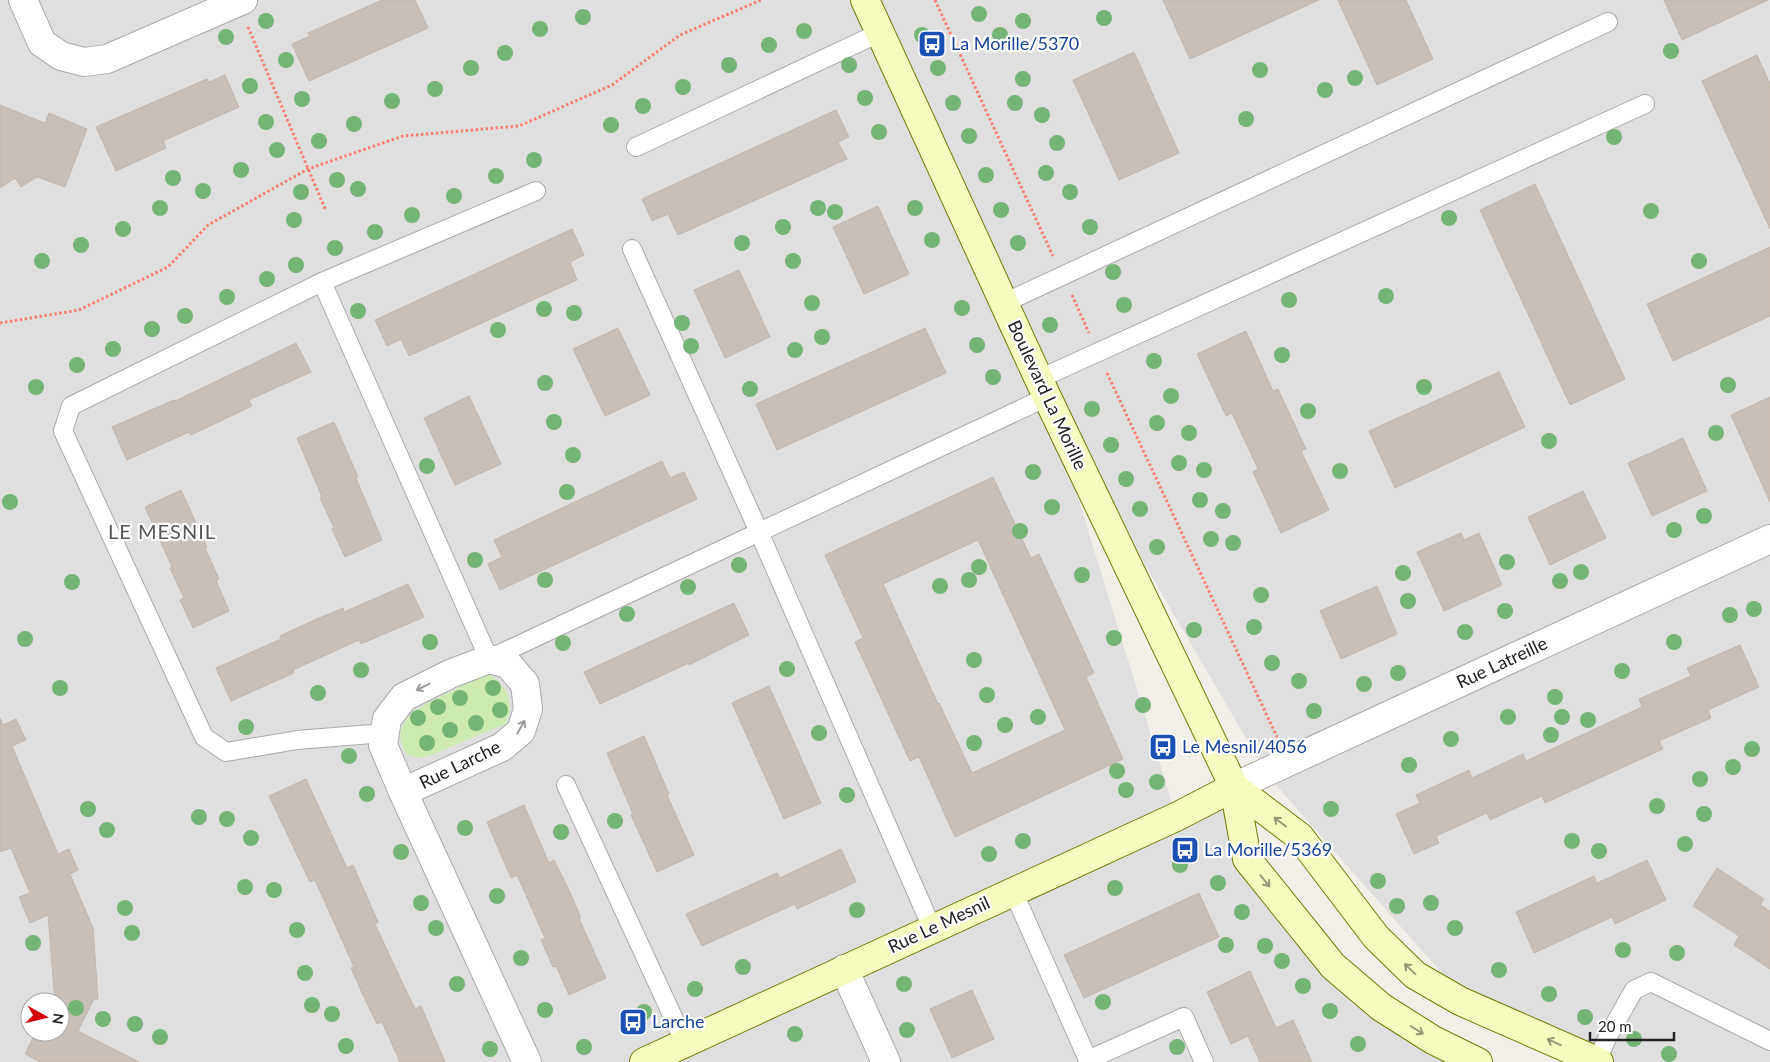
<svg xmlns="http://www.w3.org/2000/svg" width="1770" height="1062" viewBox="0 0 1770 1062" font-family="Lato,sans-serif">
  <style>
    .residential { fill: #e0dfdf; fill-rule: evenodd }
    .grass { fill: #cdebb0 }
    .building { fill: #c7bfb8; stroke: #c4b6ab; fill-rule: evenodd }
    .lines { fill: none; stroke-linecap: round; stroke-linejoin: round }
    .lane-casing { stroke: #a9a9a9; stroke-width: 20 }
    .street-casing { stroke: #a9a9a9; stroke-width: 30 }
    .secondary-casing { stroke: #707d05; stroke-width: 30 }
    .path { stroke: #fa8072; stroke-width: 3; stroke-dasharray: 2.5 2.5; stroke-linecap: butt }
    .lane { stroke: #fff; stroke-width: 18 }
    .street { stroke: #fff; stroke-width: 28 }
    .secondary { stroke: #f7fabf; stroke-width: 28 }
    .tree { fill: #74b475 }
    .oneway { stroke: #9c9c9c }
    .oneway2 { stroke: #979978 }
    .labels { text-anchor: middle; stroke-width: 4.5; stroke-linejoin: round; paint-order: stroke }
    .transit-label { font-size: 18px; fill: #164399; stroke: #fff; text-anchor: start }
    .street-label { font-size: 18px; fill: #222; stroke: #fff }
    .quarter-label { font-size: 20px; letter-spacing: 1px; fill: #555; stroke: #fff }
  </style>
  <rect width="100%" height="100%" fill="#f2efe9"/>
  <path class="residential" d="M0,0H1770V1062H1605L1461,995L1268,776L1047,397L1176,816L1234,787L1247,859L1333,966L1478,1062H0ZM30,1002H60V1032H30Z"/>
  <path class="grass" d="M487,674C507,682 517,706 505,724L429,756L419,758L407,755C385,721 423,705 448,693C461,686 474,680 487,674Z"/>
  <path class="building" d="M382,0H415L428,28L309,81L292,44L310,36L308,33Z
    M1163,0H1319L1190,59Z
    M1338,0H1406L1433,59L1377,85Z
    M1664,0H1768L1682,40Z
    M1134,52L1179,153L1119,180L1073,80Z
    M1757,55L1770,84V229L1702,81Z
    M225,75L239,107L163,141L166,148L116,171L96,127L207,79L209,82Z
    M0,105L45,123L49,113L87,129L65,187L37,177L21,187L15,178L0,188Z
    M836,110L849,137L838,142L847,159L678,235L668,214L652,221L642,199Z
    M1535,184L1625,379L1570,405L1480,210Z
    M878,206L909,274L864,294L833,227Z
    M572,229L584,255L570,262L577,280L409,356L401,339L387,346L375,320Z
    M1770,247V316L1673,361L1647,304Z
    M739,270L770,337L725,358L694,290Z
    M618,328L650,395L605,416L573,349Z
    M925,328L946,373L777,450L756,404Z
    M1246,331L1273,391L1278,389L1306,449L1301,451L1329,510L1281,533L1253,472L1258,469L1232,413L1226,416L1197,354Z
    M296,343L311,372L249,400L252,406L191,435L189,432L127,460L112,427L174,400L175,401Z
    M1499,372L1525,427L1395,488L1369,431Z
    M469,396L501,464L455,485L424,418Z
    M1770,397V502L1731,415Z
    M334,422L358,477L356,478L382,540L345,557L332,529L334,528L320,498L322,497L297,438Z
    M1683,438L1707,491L1652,516L1628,463Z
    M662,461L670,478L684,472L697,499L500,590L488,564L502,557L494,540Z
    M993,477L1031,558L1039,554L1094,673L1086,677L1123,759L955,837L919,757L910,761L855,642L863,638L825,555ZM978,540L1065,730L972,773L939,703L938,704L883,584Z
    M181,490L207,547L205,548L219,579L216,580L229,611L193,628L180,600L184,598L170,568L172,567L145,507Z
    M1583,491L1606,538L1550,565L1528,517Z
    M1461,533L1464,540L1479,533L1502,585L1444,611L1417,552Z
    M408,584L424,617L361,644L359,640L293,670L294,673L231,701L216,668L281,639L280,636L310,622L343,608L344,612Z
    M1377,586L1397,634L1341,659L1320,611Z
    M734,603L749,635L689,665V663L600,704L584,672Z
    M1740,645L1759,687L1708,710L1711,718L1659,741L1663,749L1545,803L1542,796L1490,820L1487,813L1436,836L1439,843L1414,854L1396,814L1420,803L1416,795L1469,770L1472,778L1523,754L1526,761L1642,707L1639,699L1691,676L1687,668Z
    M769,686L821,803L784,819L732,703Z
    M0,718L3,725L16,719L26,740L12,746L58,854L69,849L78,870L70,874L93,928L98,999H94L78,1031L139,1062H40L25,1054L36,1032H60V1002H55L48,915L30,923L19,897L30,893L11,848L0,852Z
    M644,736L669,794L667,795L694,855L657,872L631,815L633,814L607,753Z
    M306,779L347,868L353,865L378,922L375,924L401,980L415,1009L421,1006L445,1062H400L382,1022L377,1024L363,995L351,968L354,967L315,880L310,882L269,796Z
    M524,805L549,863L554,860L569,890L581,918L579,919L606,978L569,995L556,966L553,967L541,940L545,938L517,875L511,878L487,822Z
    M841,849L856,882L797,909L795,904L702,946L686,914L777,873L780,878Z
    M1647,860L1666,900L1615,924L1612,917L1534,953L1516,912L1594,876L1597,883Z
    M1717,868L1764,899L1760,905L1770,911V969L1734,945L1739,936L1693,906Z
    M1199,893L1219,937L1084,998L1064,955Z
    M1250,971L1276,1028L1293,1020L1312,1062H1260L1248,1036L1231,1044L1207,992Z
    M972,990L994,1039L952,1058L930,1009Z"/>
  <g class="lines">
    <defs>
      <path id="lane" d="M636,147L879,33
        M632,249L759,532L932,928
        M322,282L489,659L1047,397
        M1004,303L1608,22
        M1039,379L1645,104
        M384,733L297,740L226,752L204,737L63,431L71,406L322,282L536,191
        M566,785L685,1043
        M1013,891L1089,1062
        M1088,1060L1184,1017L1204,1062
        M1597,1061L1608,1036L1634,990L1651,982L1770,1041"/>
      <path id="street" d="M23,0L42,43L61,56L84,62L107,59L243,0
        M1234,787L1770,539
        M403,792L502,747L521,731L528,709L525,684L508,664L489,659L450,674L404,697L387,719L383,745L403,792L527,1062
        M844,969L886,1062"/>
      <path id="secondary" d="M865,0L1047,397L1234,787L1247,859L1333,966L1381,1007L1433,1040L1478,1062
        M1234,787L1300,837L1376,937L1415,975L1460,1001L1599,1062
        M644,1062L1176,817L1234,787"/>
    </defs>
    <use href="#lane" class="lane-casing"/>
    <use href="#street" class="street-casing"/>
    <use href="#secondary" class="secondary-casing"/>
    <path class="path" d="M935,0L1053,256
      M248,27L326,211
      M1072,295L1089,333
      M0,323L79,310L168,267L208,225L308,169L403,136L519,126L612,85L680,35L761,0
      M1107,373L1277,737"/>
    <use href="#lane" class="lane"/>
    <use href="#street" class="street"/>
    <use href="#secondary" class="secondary"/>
  </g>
  <g class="tree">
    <circle cx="979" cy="14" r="8"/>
    <circle cx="583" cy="17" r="8"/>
    <circle cx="1104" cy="18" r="8"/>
    <circle cx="266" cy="21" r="8"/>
    <circle cx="1023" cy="21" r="8"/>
    <circle cx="540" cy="29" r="8"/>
    <circle cx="804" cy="31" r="8"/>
    <circle cx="922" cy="35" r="8"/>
    <circle cx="1000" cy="35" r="8"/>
    <circle cx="226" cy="37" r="8"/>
    <circle cx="769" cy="45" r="8"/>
    <circle cx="1671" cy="51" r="8"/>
    <circle cx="505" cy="53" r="8"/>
    <circle cx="286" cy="60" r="8"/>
    <circle cx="729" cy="65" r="8"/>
    <circle cx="849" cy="65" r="8"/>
    <circle cx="471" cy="68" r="8"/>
    <circle cx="938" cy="68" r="8"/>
    <circle cx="1260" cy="70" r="8"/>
    <circle cx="1355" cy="78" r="8"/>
    <circle cx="1023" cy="79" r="8"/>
    <circle cx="250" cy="86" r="8"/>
    <circle cx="683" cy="87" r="8"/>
    <circle cx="435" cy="89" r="8"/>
    <circle cx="1325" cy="90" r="8"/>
    <circle cx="865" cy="98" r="8"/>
    <circle cx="302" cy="99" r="8"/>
    <circle cx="392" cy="101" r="8"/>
    <circle cx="953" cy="103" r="8"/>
    <circle cx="1015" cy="103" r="8"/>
    <circle cx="643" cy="106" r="8"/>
    <circle cx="1042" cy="115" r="8"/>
    <circle cx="1246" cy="119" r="8"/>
    <circle cx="266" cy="122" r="8"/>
    <circle cx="354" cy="124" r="8"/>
    <circle cx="611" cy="125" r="8"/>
    <circle cx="879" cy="132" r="8"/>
    <circle cx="969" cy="136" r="8"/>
    <circle cx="1614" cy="137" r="8"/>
    <circle cx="319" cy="141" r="8"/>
    <circle cx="1057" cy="143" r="8"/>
    <circle cx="277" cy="150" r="8"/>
    <circle cx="534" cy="160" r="8"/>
    <circle cx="241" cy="170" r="8"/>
    <circle cx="1046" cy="173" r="8"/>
    <circle cx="986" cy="175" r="8"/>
    <circle cx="496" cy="176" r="8"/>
    <circle cx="173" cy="178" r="8"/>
    <circle cx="337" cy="180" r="8"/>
    <circle cx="358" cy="189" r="8"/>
    <circle cx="203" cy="191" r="8"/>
    <circle cx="301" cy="192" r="8"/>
    <circle cx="1070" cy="192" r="8"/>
    <circle cx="454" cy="196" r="8"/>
    <circle cx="160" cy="208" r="8"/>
    <circle cx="818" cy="208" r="8"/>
    <circle cx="915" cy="208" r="8"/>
    <circle cx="1001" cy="210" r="8"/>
    <circle cx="1651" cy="211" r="8"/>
    <circle cx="835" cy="212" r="8"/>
    <circle cx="412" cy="215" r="8"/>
    <circle cx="1449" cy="218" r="8"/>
    <circle cx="294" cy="220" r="8"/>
    <circle cx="783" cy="227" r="8"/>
    <circle cx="1090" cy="227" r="8"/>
    <circle cx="123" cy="229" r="8"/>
    <circle cx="375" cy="232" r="8"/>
    <circle cx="932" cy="240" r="8"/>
    <circle cx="742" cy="243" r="8"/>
    <circle cx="1018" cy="243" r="8"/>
    <circle cx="81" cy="245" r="8"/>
    <circle cx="335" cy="248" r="8"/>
    <circle cx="42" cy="261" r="8"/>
    <circle cx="793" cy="261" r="8"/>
    <circle cx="1699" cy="261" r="8"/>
    <circle cx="296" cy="265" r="8"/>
    <circle cx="1113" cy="272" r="8"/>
    <circle cx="267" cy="279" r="8"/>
    <circle cx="1386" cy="296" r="8"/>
    <circle cx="227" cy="297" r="8"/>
    <circle cx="1289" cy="300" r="8"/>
    <circle cx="812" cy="303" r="8"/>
    <circle cx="1124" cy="305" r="8"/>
    <circle cx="962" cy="308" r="8"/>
    <circle cx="544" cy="309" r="8"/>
    <circle cx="358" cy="311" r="8"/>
    <circle cx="574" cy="313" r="8"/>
    <circle cx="185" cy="316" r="8"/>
    <circle cx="682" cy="323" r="8"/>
    <circle cx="1050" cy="325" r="8"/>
    <circle cx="152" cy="329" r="8"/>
    <circle cx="498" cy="330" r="8"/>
    <circle cx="822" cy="337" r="8"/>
    <circle cx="977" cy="345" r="8"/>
    <circle cx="691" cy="346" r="8"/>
    <circle cx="113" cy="349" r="8"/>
    <circle cx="795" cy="350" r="8"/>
    <circle cx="1282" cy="355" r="8"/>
    <circle cx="1154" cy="361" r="8"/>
    <circle cx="77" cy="365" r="8"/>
    <circle cx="993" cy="377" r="8"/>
    <circle cx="545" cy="383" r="8"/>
    <circle cx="1728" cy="385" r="8"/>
    <circle cx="36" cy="387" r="8"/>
    <circle cx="1424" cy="387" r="8"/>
    <circle cx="750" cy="389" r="8"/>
    <circle cx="1171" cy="396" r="8"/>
    <circle cx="1092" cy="409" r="8"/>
    <circle cx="1308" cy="411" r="8"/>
    <circle cx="554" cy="422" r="8"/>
    <circle cx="1157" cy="423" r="8"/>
    <circle cx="1189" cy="433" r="8"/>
    <circle cx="1716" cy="433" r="8"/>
    <circle cx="1549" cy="441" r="8"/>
    <circle cx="1111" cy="445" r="8"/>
    <circle cx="573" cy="455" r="8"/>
    <circle cx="1179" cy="463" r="8"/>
    <circle cx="427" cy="466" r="8"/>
    <circle cx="1204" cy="470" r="8"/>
    <circle cx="1340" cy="471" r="8"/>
    <circle cx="1033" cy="472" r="8"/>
    <circle cx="1126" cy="479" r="8"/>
    <circle cx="567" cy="492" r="8"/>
    <circle cx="1200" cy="500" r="8"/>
    <circle cx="10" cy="502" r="8"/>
    <circle cx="1052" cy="507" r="8"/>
    <circle cx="1140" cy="509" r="8"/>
    <circle cx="1223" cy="511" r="8"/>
    <circle cx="1704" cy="516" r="8"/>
    <circle cx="1674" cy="530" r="8"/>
    <circle cx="1020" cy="531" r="8"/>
    <circle cx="1211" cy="539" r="8"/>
    <circle cx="1233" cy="543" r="8"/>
    <circle cx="1157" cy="547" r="8"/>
    <circle cx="475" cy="560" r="8"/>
    <circle cx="1507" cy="562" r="8"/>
    <circle cx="739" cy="565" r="8"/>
    <circle cx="979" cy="567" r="8"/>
    <circle cx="1581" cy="572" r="8"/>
    <circle cx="1403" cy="573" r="8"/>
    <circle cx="1082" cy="575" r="8"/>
    <circle cx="545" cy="580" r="8"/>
    <circle cx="969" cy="580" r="8"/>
    <circle cx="1560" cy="581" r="8"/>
    <circle cx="72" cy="582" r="8"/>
    <circle cx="940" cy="586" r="8"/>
    <circle cx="688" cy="587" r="8"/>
    <circle cx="1261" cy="595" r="8"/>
    <circle cx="1408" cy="601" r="8"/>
    <circle cx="1754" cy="609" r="8"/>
    <circle cx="1505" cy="611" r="8"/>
    <circle cx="627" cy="614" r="8"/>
    <circle cx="1730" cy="615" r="8"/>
    <circle cx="1254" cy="627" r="8"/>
    <circle cx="1194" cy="630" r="8"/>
    <circle cx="1465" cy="632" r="8"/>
    <circle cx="1114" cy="638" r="8"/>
    <circle cx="25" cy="639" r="8"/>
    <circle cx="430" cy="642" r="8"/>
    <circle cx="1674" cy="642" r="8"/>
    <circle cx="563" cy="643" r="8"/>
    <circle cx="974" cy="660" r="8"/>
    <circle cx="1272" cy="663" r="8"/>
    <circle cx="787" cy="669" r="8"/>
    <circle cx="361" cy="670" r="8"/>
    <circle cx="1622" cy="671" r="8"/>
    <circle cx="1398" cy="673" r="8"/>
    <circle cx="1299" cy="681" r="8"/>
    <circle cx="1364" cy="684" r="8"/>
    <circle cx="60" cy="688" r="8"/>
    <circle cx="493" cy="688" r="8"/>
    <circle cx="318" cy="693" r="8"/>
    <circle cx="987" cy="695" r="8"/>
    <circle cx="1555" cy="697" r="8"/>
    <circle cx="460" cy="698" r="8"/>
    <circle cx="1143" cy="705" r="8"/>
    <circle cx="438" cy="707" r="8"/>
    <circle cx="500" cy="710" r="8"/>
    <circle cx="1314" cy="711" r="8"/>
    <circle cx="1038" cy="717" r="8"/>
    <circle cx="1508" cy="717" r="8"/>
    <circle cx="1562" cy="717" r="8"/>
    <circle cx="418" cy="718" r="8"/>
    <circle cx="1588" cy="720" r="8"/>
    <circle cx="476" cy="723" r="8"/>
    <circle cx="1005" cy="725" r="8"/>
    <circle cx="246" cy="727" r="8"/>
    <circle cx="450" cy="730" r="8"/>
    <circle cx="819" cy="733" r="8"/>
    <circle cx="1551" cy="735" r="8"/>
    <circle cx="1451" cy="739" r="8"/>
    <circle cx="427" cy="743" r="8"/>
    <circle cx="974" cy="743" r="8"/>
    <circle cx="1752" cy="749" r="8"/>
    <circle cx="349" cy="756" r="8"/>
    <circle cx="1409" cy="765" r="8"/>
    <circle cx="1733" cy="767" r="8"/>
    <circle cx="1117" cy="771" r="8"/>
    <circle cx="1700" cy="779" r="8"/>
    <circle cx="1157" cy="782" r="8"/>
    <circle cx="1126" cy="790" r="8"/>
    <circle cx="367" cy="794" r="8"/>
    <circle cx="847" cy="795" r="8"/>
    <circle cx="1657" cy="806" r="8"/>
    <circle cx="88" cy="809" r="8"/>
    <circle cx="1331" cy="809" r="8"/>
    <circle cx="1704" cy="814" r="8"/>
    <circle cx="199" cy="817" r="8"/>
    <circle cx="227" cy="819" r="8"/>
    <circle cx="615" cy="821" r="8"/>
    <circle cx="465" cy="828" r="8"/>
    <circle cx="107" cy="830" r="8"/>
    <circle cx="561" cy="832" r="8"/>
    <circle cx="251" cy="838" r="8"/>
    <circle cx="1023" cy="841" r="8"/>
    <circle cx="1572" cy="841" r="8"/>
    <circle cx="1685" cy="844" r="8"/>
    <circle cx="1599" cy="851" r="8"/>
    <circle cx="401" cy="852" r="8"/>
    <circle cx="989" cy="854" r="8"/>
    <circle cx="1180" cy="865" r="8"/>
    <circle cx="1378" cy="881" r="8"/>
    <circle cx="1218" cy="883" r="8"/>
    <circle cx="245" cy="887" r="8"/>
    <circle cx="1115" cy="888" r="8"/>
    <circle cx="274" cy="890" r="8"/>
    <circle cx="497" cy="896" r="8"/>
    <circle cx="421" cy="903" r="8"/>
    <circle cx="1431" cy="903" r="8"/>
    <circle cx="1397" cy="906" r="8"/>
    <circle cx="125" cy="908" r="8"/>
    <circle cx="857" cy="910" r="8"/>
    <circle cx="1242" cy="912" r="8"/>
    <circle cx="436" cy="928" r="8"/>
    <circle cx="1455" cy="928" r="8"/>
    <circle cx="297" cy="930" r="8"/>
    <circle cx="132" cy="933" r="8"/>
    <circle cx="33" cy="943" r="8"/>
    <circle cx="1226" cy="945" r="8"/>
    <circle cx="1265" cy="946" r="8"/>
    <circle cx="1623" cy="950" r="8"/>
    <circle cx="1677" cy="953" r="8"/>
    <circle cx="521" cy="958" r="8"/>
    <circle cx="1282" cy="961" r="8"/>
    <circle cx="743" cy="967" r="8"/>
    <circle cx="1499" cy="970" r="8"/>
    <circle cx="305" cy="973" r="8"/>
    <circle cx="457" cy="984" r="8"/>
    <circle cx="904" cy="984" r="8"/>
    <circle cx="1303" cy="986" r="8"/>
    <circle cx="695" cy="989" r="8"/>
    <circle cx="1549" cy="994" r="8"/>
    <circle cx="1103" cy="1002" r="8"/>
    <circle cx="312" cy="1005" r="8"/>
    <circle cx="76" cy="1008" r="8"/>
    <circle cx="545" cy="1010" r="8"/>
    <circle cx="1330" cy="1011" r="8"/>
    <circle cx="644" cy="1012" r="8"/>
    <circle cx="332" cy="1014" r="8"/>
    <circle cx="1585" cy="1017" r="8"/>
    <circle cx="103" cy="1019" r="8"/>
    <circle cx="135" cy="1024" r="8"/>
    <circle cx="907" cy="1030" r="8"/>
    <circle cx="795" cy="1034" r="8"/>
    <circle cx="160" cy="1037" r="8"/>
    <circle cx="1634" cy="1039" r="8"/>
    <circle cx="1358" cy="1044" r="8"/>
    <circle cx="346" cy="1046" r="8"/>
    <circle cx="584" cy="1047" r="8"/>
    <circle cx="1177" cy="1047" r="8"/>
    <circle cx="490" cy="1049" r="8"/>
    <circle cx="1669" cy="1054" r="8"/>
  </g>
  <defs><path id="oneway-shaft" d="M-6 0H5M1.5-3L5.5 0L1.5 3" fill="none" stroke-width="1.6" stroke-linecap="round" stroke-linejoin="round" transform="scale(1.25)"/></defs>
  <g class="oneway">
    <use href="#oneway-shaft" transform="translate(423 687) rotate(154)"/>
    <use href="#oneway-shaft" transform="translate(521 727) rotate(-61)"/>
  </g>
  <g class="oneway2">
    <use href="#oneway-shaft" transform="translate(1280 822) rotate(-143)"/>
    <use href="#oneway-shaft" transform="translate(1265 881) rotate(51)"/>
    <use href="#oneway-shaft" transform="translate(1410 969) rotate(-137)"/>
    <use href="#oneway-shaft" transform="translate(1417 1030) rotate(32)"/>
    <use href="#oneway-shaft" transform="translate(1554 1042) rotate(-156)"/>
  </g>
  <defs>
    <symbol id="bus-square" viewBox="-11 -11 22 22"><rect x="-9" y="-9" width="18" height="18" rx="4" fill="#1a4fb4" stroke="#fff"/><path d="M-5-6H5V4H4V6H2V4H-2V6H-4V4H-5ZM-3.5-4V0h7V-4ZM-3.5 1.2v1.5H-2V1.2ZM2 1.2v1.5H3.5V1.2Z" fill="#fff"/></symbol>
  </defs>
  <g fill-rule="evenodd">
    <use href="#bus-square" x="916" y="28" width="32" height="32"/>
    <use href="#bus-square" x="1147" y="731" width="32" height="32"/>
    <use href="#bus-square" x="1169" y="834" width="32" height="32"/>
    <use href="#bus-square" x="617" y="1006" width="32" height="32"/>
  </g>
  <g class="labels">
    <g class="transit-label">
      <text x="951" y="50">La Morille/5370</text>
      <text x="1182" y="753">Le Mesnil/4056</text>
      <text x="1204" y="856">La Morille/5369</text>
      <text x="652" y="1028">Larche</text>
    </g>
    <g class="street-label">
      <text transform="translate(1047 395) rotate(65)" y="6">Boulevard La Morille</text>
      <text transform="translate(1502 663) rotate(-25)" y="6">Rue Latreille</text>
      <text transform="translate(460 765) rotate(-26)" y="6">Rue Larche</text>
      <text transform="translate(939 925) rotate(-25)" y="6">Rue Le Mesnil</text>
    </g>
    <g class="quarter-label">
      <text x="162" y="539">LE MESNIL</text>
    </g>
  </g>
  <g transform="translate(45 1017) rotate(98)"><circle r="24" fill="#ffffff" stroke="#a7a7a7"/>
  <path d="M0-4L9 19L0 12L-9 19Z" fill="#d40000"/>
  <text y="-8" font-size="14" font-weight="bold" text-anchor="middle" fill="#222222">N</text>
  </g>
  <path d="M1590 1032v8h84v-8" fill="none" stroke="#222222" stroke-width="2.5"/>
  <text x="1598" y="1032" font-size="15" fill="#222222" stroke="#ffffff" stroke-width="4" paint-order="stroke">20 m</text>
</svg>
